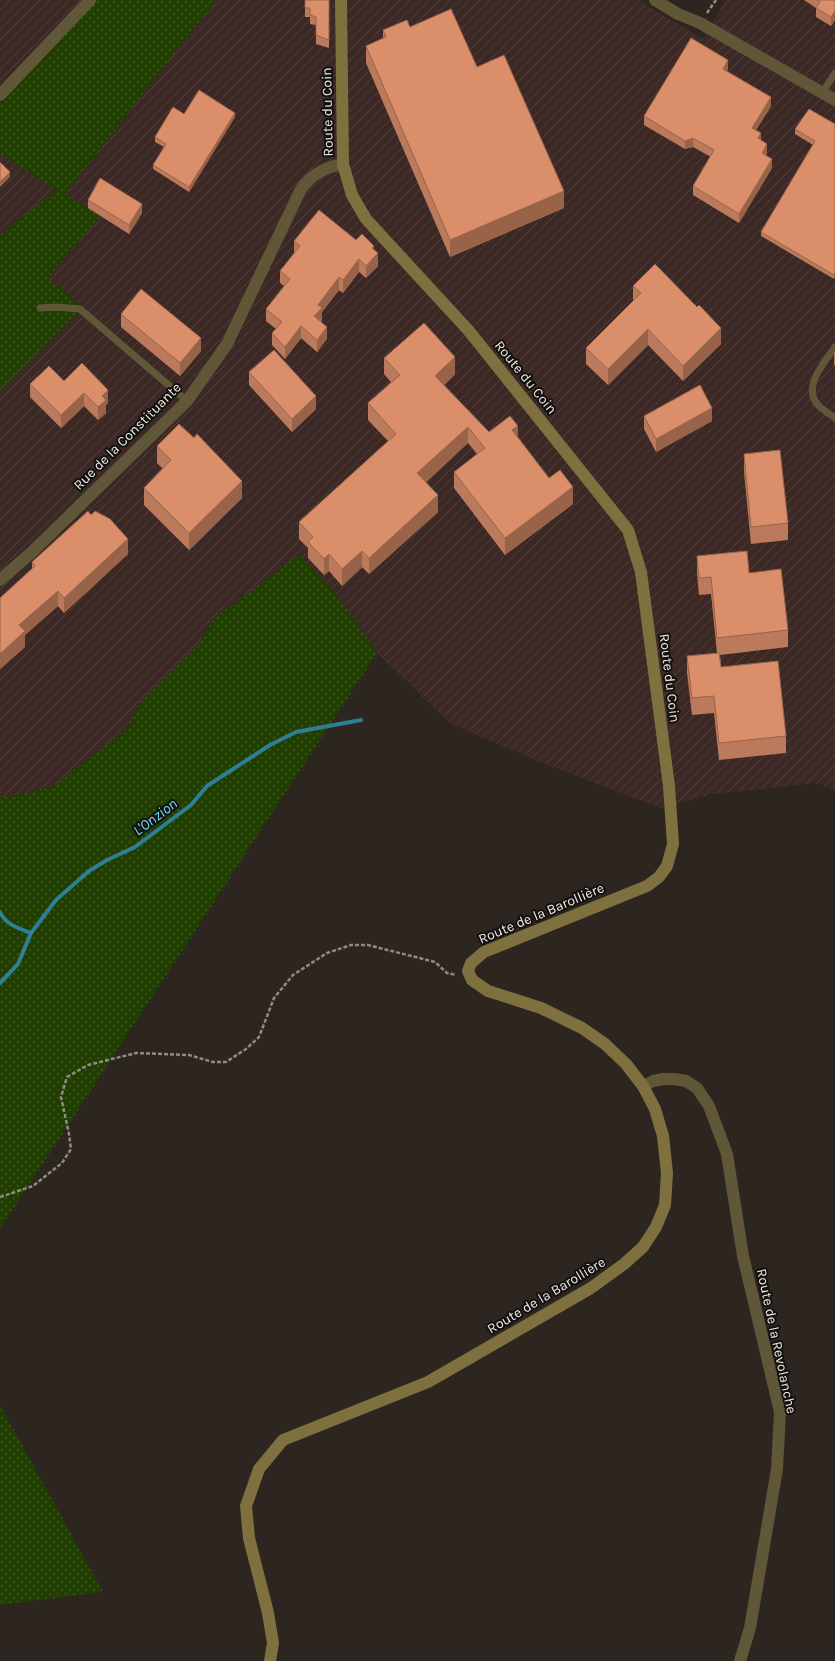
<svg xmlns="http://www.w3.org/2000/svg" width="835" height="1661" viewBox="0 0 835 1661" font-family="Karla,sans-serif">
  <style>
    .industrial { fill: url(#industrial-furrows) }
    .grass { fill: url(#grass-dots) }
    .lines { fill: none; stroke-linecap: round; stroke-linejoin: round }
    .stream { stroke: #2e7f96; stroke-width: 4 }
    .path { stroke: #908a85; stroke-width: 2.5; stroke-dasharray: 4 2; stroke-linecap: butt }
    .service { stroke: #5f5738; stroke-width: 7 }
    .minor { stroke: #5f5738; stroke-width: 12 }
    .secondary { stroke: #7f713f; stroke-width: 12 }
    .wall { fill: #bb7a5b }
    .shaded-wall { fill: #99634a }
    .building { fill: #da8e6a; stroke: #99634a }
    .labels { text-anchor: middle; stroke-width: 4; stroke-linejoin: round; paint-order: stroke }
    .street-label { font-size: 14px; fill: #f0ebe7; stroke: #13100d }
    .water-label { font-size: 15px; font-style: italic; fill: #71dcfc; stroke: #13100d }
  </style>
  <defs>
    <pattern id="industrial-furrows" width="10" height="10" patternUnits="userSpaceOnUse"><rect width="10" height="10" fill="#3c2925"/><path d="M-1 1l2-2M0 10L10 0M9 11l2-2" fill="none" stroke="#4f3e3a"/></pattern>
    <pattern id="grass-dots" width="8" height="8" patternUnits="userSpaceOnUse"><rect width="8" height="8" fill="#1f3e00"/><path d="M2 2h.1M6 6h.1" fill="none" stroke="#405a25" stroke-width="1.8" stroke-linecap="round"/></pattern>
  </defs>
  <rect width="100%" height="100%" fill="#2d2620"/>
  <path class="industrial" d="M0,0H638L703,39L726,0H835V790L816,783L713,794L660,808L535,760L451,724L377,653L334,591L299,555L215,618L198,645L142,700L127,728L57,784L41,790L0,798Z"/>
  <path class="grass" d="M98,0H216L65,194L100,216L48,278L83,308L0,389V235L57,190L0,154V104Z
    M299,555L334,591L377,653L0,1229V798L41,790L57,784L127,728L142,700L198,645L215,618Z
    M0,1405L103,1592L0,1605Z"/>
  <g class="lines">
    <path class="stream" d="M0,912C6,925 18,928 31,933
      M0,983L18,964L31,933L56,900L89,871L107,860L135,847L191,805L207,786L270,745L296,732L361,720"/>
    <path class="path" d="M707,13L716,0
      M0,1197L33,1186L62,1163L71,1149L69,1134L61,1097L67,1077L88,1065L136,1053L189,1055L213,1062H226L246,1049L259,1037L274,998L293,975L327,953L351,945H368L435,962L447,973L456,975"/>
    <path class="service" d="M822,93L835,73
      M40,308L57,307L80,309L187,401
      M835,347C824,363 800,389 820,407C824,411 830,414 835,418"/>
    <path class="minor" d="M655,0L678,14L700,23L835,100
      M0,95L90,0
      M0,580L32,552L187,401L227,344L301,189C312,174 325,167 343,164
      M643,1086L653,1081L663,1079H674L686,1081L697,1088L709,1106L727,1154L743,1256L780,1412L777,1469L750,1628L740,1661"/>
    <path class="secondary" d="M270,1661L273,1643L268,1613L249,1538L246,1506L259,1469L283,1440L428,1382L591,1288L624,1264L643,1247L656,1227L665,1205L667,1173L663,1136L655,1109L643,1086L626,1064L605,1044L582,1028L541,1008L488,991L472,980L468,971L471,963L484,952L647,886L659,877L667,866L673,844L669,786L641,572L628,530L469,331L366,219L352,195L343,164L341,0"/>
  </g>
  <path class="wall" d="M305,0H329V48L316,44V25L310,24V17H305Z
    M804,0H835V20L831,26L816,17V8Z
    M410,27L477,67L564,208L450,257L366,63V46L383,38V30Z
    M728,69L727,71L771,106L756,130L767,152L766,156L772,168L739,223L693,195V186L711,157L693,147L685,149L644,125V116Z
    M184,114L235,117L189,192L153,169V165L164,147L155,142V137Z
    M835,124L834,279L761,236V232L813,145L795,134V129Z
    M88,200L142,213L129,234L88,208Z
    M356,240L374,249L378,266L366,278L359,272L343,293L339,290L322,312V321L321,322L327,339L317,352L301,338L285,359L272,345V333L276,329L266,321V309L284,286L280,283V271L294,253V241Z
    M633,286L721,344L683,381L648,345L608,385L586,364V348L633,301Z
    M121,314L201,351L180,376L121,327Z
    M835,352V366L834,365V353Z
    M384,358L455,374L444,385L489,432L518,437L549,478L573,504L505,555L454,488V472L477,454L468,443L426,482L438,512L369,574L362,567L342,586L329,571L324,575L308,558V548L299,539V522L388,441L368,420V403L391,382L384,374Z
    M249,372L316,409L292,432L249,385Z
    M64,381L108,403L106,405V413L98,420L84,406L61,428L30,397V384Z
    M644,416L712,421L656,452L644,429Z
    M157,446L242,498L189,550L144,505V488L163,469L157,463Z
    M744,454L788,523V540L751,544L744,472Z
    M128,554L64,613L58,606L25,635V647L0,669V598L32,569V562Z
    M697,556L749,573L788,630V647L720,655L721,667L786,736V753L719,760L714,713L692,715L687,673V656L717,653L711,594L699,595L697,573Z"/>
  <path class="shaded-wall" d="M835,11V20L831,26V17Z
    M728,60V69L723,78V69Z
    M771,97V106L752,137V128Z
    M235,113V117L189,192V187Z
    M761,133V142L758,138Z
    M693,138V147L685,149V141Z
    M767,144V152L762,162V153Z
    M772,159V168L739,223V214Z
    M10,172V177L0,187V182Z
    M564,191V208L450,257V240Z
    M142,204V213L129,234V225Z
    M374,246V257L378,253V266L366,278V266L372,248Z
    M359,259V272L343,293V280Z
    M835,272V277L834,279V275Z
    M339,277V290L322,312V321L314,329V316L318,305Z
    M301,326V338L285,359V347Z
    M327,327V339L317,352V340Z
    M721,328V344L683,381V366Z
    M648,329V345L608,385V369Z
    M201,338V351L180,376V363Z
    M455,357V374L435,392V376Z
    M108,390V403L106,405V413L98,420V407L102,396Z
    M84,393V406L61,428V415Z
    M316,396V409L292,432V419Z
    M712,408V421L656,452V439Z
    M518,426V442L512,430Z
    M468,427V443L417,489V473Z
    M242,481V498L189,550V533Z
    M573,487V504L505,555V538Z
    M438,495V512L369,574V558Z
    M128,539V554L64,613V598Z
    M362,551V567L342,586V569Z
    M329,554V571L324,575V559Z
    M58,591V606L25,635V647L0,669V654L19,625Z"/>
  <path class="building" d="M305,0H329V40L316,35V17L310,15V8H305Z
    M817,0H835V11L831,17L816,8L820,2Z
    M451,9L477,67L504,55L564,191L450,240L366,46L386,37L383,30L407,20L410,27Z
    M691,38L728,60L723,69L771,97L752,128L761,133L758,138L767,144L762,153L772,159L739,214L693,186L714,150L693,138L685,141L644,116Z
    M199,90L235,113L189,187L153,165L166,144L155,137L173,107L184,114Z
    M809,109L835,124V272L834,275L761,232L815,141L795,129Z
    M0,162L10,172L0,182Z
    M100,178L142,204L129,225L88,200Z
    M319,210L356,240L362,234L374,246L372,248L378,253L366,266L359,259L343,280L339,277L318,305L322,308L314,316L327,327L317,340L301,326L285,347L272,333L282,322L266,309L290,279L280,271L300,246L294,241Z
    M655,264L697,307L699,305L721,328L683,366L648,329L608,369L586,348L641,293L633,286Z
    M141,289L201,338L180,363L121,314Z
    M424,323L455,357L435,376L489,432L510,416L518,426L512,430L549,478L560,470L573,487L505,538L454,472L485,448L468,427L417,473L438,495L369,558L362,551L342,569L329,554L324,559L308,542L313,537L299,522L396,434L368,403L400,375L384,358Z
    M274,350L316,396L292,419L249,372Z
    M82,363L108,390L102,396L106,400L98,407L84,393L61,415L30,384L49,366L64,381Z
    M700,385L712,408L656,439L644,416Z
    M179,424L194,438L197,434L242,481L189,533L144,488L171,460L157,446Z
    M780,450L788,523L751,527L744,454Z
    M88,511L91,515L95,511L110,519L128,539L64,598L58,591L19,625L25,631L0,654V598L35,566L32,562Z
    M747,551L749,573L781,569L788,630L717,638L711,577L699,578L697,556Z
    M719,653L721,667L778,661L786,736L719,743L714,696L692,698L687,656Z"/>
  <g class="labels">
    <g class="street-label">
      <text transform="translate(327 112) rotate(-91)" y="5">Route du Coin</text>
      <text transform="translate(526 377) rotate(51)" y="5">Route du Coin</text>
      <text transform="translate(127 436) rotate(-45)" y="5">Rue de la Constituante</text>
      <text transform="translate(670 678) rotate(83)" y="5">Route du Coin</text>
      <text transform="translate(541 913) rotate(-23)" y="5">Route de la Barollière</text>
      <text transform="translate(546 1295) rotate(-31)" y="5">Route de la Barollière</text>
      <text transform="translate(777 1341) rotate(78)" y="5">Route de la Revolanche</text>
    </g>
    <g class="water-label">
      <text transform="translate(155 817) rotate(-37)" y="5">L'Onzion</text>
    </g>
  </g>
</svg>
